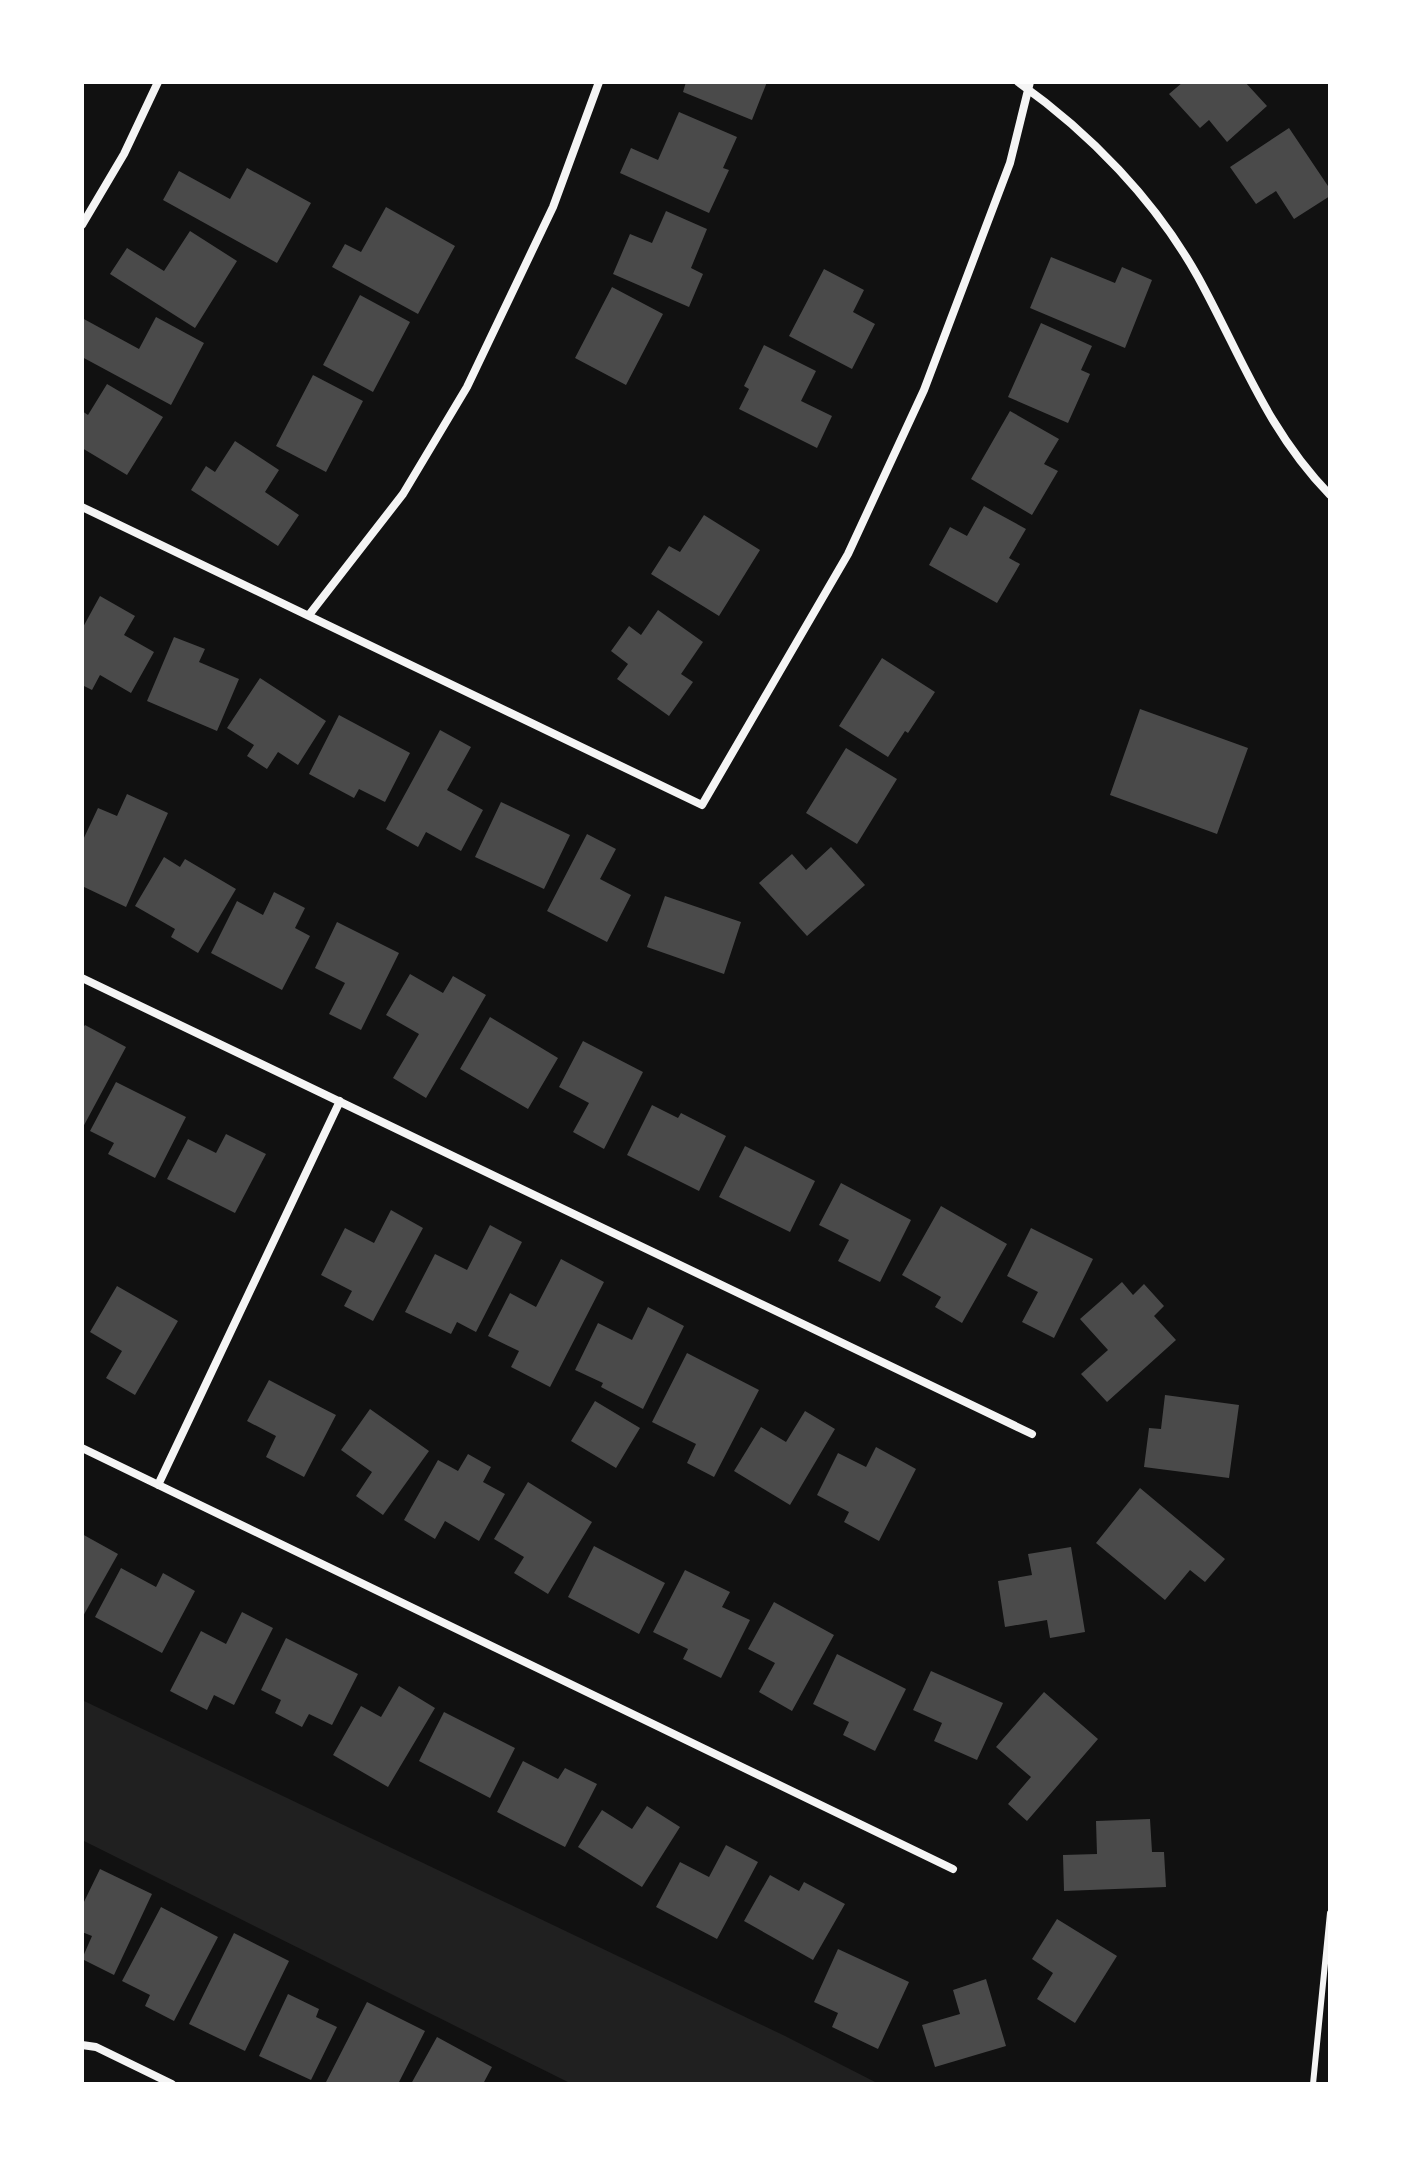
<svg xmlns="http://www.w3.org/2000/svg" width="1412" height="2166" viewBox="0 0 1412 2166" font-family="'PT Sans Narrow',sans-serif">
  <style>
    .green { fill: #202020 }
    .building { fill: #4a4a4a }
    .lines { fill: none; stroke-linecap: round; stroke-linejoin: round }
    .service { stroke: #f5f5f5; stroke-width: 6 }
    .minor { stroke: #f5f5f5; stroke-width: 8 }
  </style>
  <rect width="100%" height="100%" fill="#111"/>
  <path class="green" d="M82,1700L785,2036L879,2084H572L82,1840Z"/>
  <path class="building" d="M686,82H767L752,120L683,92Z
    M1183,82H1245L1267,106L1227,142L1209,120L1200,128L1169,94Z
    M679,112L737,137L723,168L729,170L709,213L620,173L631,148L658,160Z
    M1289,128L1330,189V196L1294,219L1276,191L1256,204L1230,167Z
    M247,168L311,203L277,263L163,200L179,171L230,199Z
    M386,207L455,246L418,314L332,267L345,244L361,252Z
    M666,211L707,229L691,268L703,274L689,307L613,274L630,234L652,243Z
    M190,231L237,261L195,328L110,274L127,248L164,271Z
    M1051,257L1115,283L1122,267L1152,280L1125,348L1030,308Z
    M824,269L864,290L853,312L875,324L852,369L789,336Z
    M612,287L663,314L626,385L575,358Z
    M360,295L410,322L373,392L323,365Z
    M156,317L204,343L171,405L82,357V318L139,349Z
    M1041,323L1092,346L1081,370L1090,374L1068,423L1008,397Z
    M764,345L816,371L801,401L832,416L817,448L739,409L749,389L744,386Z
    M313,375L363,401L326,472L276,446Z
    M107,384L163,417L127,475L82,448V411L88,415Z
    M1010,411L1059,439L1044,464L1058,471L1032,515L971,479Z
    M235,441L279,470L265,492L299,515L278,546L191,490L206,466L215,472Z
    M984,506L1026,529L1009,558L1020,564L997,603L929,565L950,527L967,536Z
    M704,515L760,550L719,616L651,574L669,546L680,552Z
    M100,596L135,616L124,635L154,652L131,693L100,675L92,690L82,685V629Z
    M658,610L703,642L681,674L693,682L669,716L617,679L628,664L611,651L629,626L641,635Z
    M174,637L205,649L199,662L239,679L217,731L147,701Z
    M882,658L935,692L908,733L905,731L888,757L839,726Z
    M260,678L326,721L298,765L278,752L267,769L247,756L254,745L227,728Z
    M1140,709L1248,748L1217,834L1110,795Z
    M339,715L410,753L385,802L359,789L354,798L309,774Z
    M440,730L471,747L447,790L483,810L461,851L426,832L418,847L386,829Z
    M846,748L897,779L857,844L806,813Z
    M127,794L168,813L126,907L82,886V842L98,808L117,816Z
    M501,802L570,835L544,889L475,857Z
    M587,834L616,849L600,879L631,895L607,942L547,911Z
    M831,847L865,885L807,936L759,883L792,854L806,870Z
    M164,857L180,867L185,859L236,889L198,953L171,937L175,929L135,906Z
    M274,892L305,908L295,928L310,936L282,990L211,953L237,901L263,915Z
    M665,896L741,922L724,974L647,947Z
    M337,922L399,953L361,1030L329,1014L345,983L315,968Z
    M410,974L443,993L453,976L486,995L426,1098L393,1078L419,1034L386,1015Z
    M490,1017L558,1058L528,1109L460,1069Z
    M85,1025L126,1047L82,1129V1029Z
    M583,1041L643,1072L604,1149L573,1132L589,1103L559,1087Z
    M116,1082L186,1117L155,1178L108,1154L114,1143L90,1131Z
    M652,1105L678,1118L681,1113L726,1136L699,1191L627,1155Z
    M226,1134L266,1154L235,1213L167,1179L188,1139L216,1153Z
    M745,1146L815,1181L790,1232L719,1197Z
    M841,1183L911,1220L880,1282L838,1261L849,1240L819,1225Z
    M941,1206L1007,1244L962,1323L935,1307L941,1297L902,1275Z
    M391,1210L423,1228L373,1321L344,1306L352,1291L321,1275L345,1228L374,1243Z
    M490,1225L522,1242L476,1332L457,1322L451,1334L405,1312L435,1254L467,1270Z
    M1031,1228L1093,1259L1054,1338L1022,1322L1038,1292L1007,1276Z
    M561,1259L604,1282L550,1387L511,1367L519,1351L488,1336L510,1293L536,1307Z
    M1122,1282L1133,1295L1144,1284L1164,1306L1154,1316L1176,1340L1107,1402L1081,1374L1108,1350L1080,1319Z
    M117,1286L178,1321L135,1395L106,1378L122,1351L90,1332Z
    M648,1307L684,1326L643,1409L601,1387L603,1383L575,1370L598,1323L632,1340Z
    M687,1353L759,1390L714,1477L687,1463L696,1444L652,1422Z
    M269,1380L336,1415L304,1477L266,1457L276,1436L247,1421Z
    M1165,1395L1239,1405L1229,1478L1144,1467L1149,1428L1161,1429Z
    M595,1401L640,1428L616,1468L571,1441Z
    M370,1409L429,1451L383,1515L356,1496L372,1472L341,1450Z
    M805,1411L835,1429L790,1505L734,1471L761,1427L786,1442Z
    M876,1447L916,1469L879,1541L844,1522L849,1512L817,1495L838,1453L866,1467Z
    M468,1454L491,1467L483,1482L505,1494L479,1541L445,1521L435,1539L404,1520L438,1460L458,1471Z
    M528,1482L592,1522L548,1594L514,1573L524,1557L494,1539Z
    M1140,1488L1225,1559L1205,1582L1190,1570L1165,1600L1096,1543Z
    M82,1534L118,1554L82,1618Z
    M594,1546L665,1583L639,1634L568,1597Z
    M1071,1547L1085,1632L1050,1638L1047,1620L1005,1627L998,1581L1032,1575L1028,1554Z
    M121,1568L156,1587L163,1573L195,1591L162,1653L95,1617Z
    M685,1570L730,1592L722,1607L750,1620L721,1678L683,1659L688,1649L653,1632Z
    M774,1602L834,1635L792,1711L759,1692L775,1663L748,1649Z
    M242,1612L273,1628L234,1705L214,1695L207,1710L170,1691L201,1631L226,1644Z
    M286,1638L358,1674L332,1725L309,1714L302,1727L275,1713L281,1700L261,1690Z
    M837,1654L906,1689L875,1751L843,1735L849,1722L813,1704Z
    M931,1671L1003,1703L977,1760L934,1741L942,1723L913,1710Z
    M399,1686L435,1708L388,1787L333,1755L361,1706L381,1717Z
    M1044,1692L1098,1739L1027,1821L1008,1804L1031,1777L996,1747Z
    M444,1712L515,1748L490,1798L419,1761Z
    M523,1761L558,1779L565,1768L597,1784L565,1847L497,1812Z
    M647,1806L680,1827L642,1887L578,1847L602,1810L632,1829Z
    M1150,1819L1152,1852H1164L1166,1887L1064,1891L1063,1855L1097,1854L1096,1821Z
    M726,1845L758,1862L717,1939L656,1907L680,1862L709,1877Z
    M100,1869L152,1894L114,1975L82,1959L92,1936L82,1932V1906Z
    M770,1875L799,1891L804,1882L845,1904L813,1960L744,1921Z
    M161,1907L218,1937L174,2021L145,2006L150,1995L122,1981Z
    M1057,1919L1117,1956L1075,2023L1037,1999L1053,1973L1032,1959Z
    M234,1933L289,1961L245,2051L189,2024Z
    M838,1949L909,1982L878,2049L832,2027L838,2013L814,2002Z
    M986,1979L1006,2046L935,2067L922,2025L960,2014L953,1990Z
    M288,1994L319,2009L316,2017L337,2027L311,2080L259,2056Z
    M367,2002L425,2031L398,2084H325Z
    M437,2037L492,2067L483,2084H411Z"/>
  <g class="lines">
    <path class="service" d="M1313,2084L1330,1913"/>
    <path class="minor" d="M1018,82C1090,133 1155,200 1198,277C1241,355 1266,429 1330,495
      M82,225L124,154L158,82
      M82,507L702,805L848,554L924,390L1010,163L1030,82
      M309,615L403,494L467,387L553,207L599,82
      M82,978L1032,1434
      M82,1448L953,1869
      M158,1485L340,1101
      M82,2045L96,2047L172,2084"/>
  </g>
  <rect width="1412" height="2166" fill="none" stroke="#ffffff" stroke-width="168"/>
</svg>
